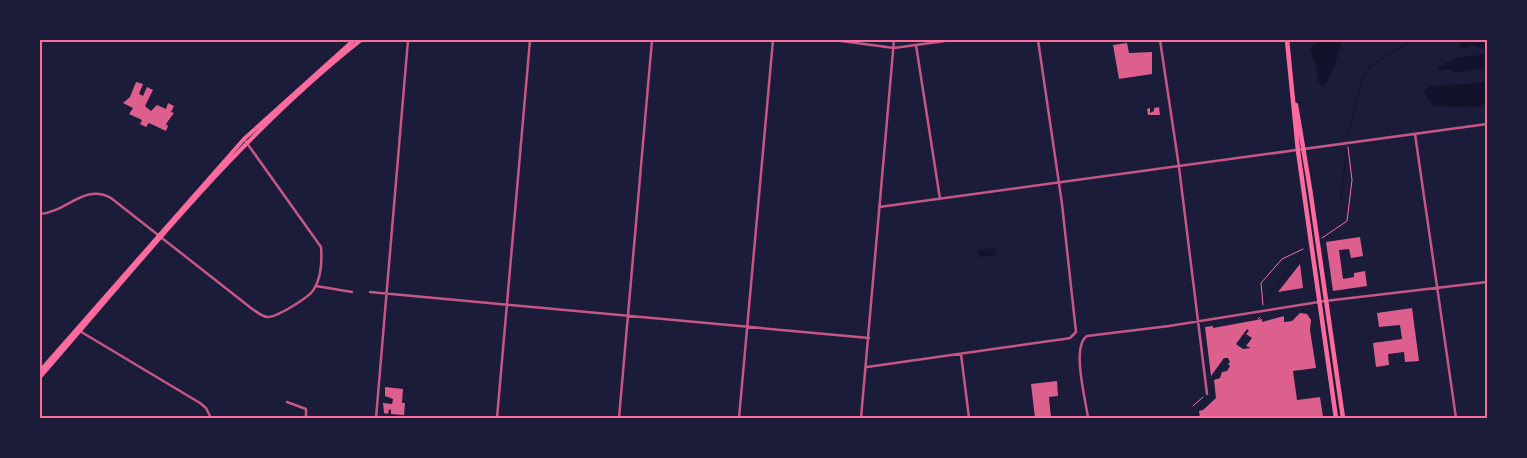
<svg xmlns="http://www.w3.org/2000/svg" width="1527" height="458" viewBox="0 0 1527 458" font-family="Inter,sans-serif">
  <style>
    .water { fill: #12122b }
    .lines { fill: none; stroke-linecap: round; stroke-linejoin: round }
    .stream { stroke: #12122b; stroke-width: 1 }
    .building { fill: #dd5f8e; fill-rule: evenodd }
    .path { stroke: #ff6b9d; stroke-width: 1 }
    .minor { stroke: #c65784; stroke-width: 2.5 }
    .secondary { stroke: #ff6b9d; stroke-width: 4 }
    .primary { stroke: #ff6b9d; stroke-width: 4.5 }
    .neatline { fill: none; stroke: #ff6b9d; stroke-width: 2 }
  </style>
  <rect width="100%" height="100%" fill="#1b1b3a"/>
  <path class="water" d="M1331,40H1342L1333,71L1323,87L1319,83L1316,66L1310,50L1314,44Z
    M1460,40H1487V49L1472,45L1463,48L1459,45Z
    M1487,54L1486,68L1455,73L1451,69L1440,71L1437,68L1456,58Z
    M1487,81V101L1479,107L1433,106L1424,92L1428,87C1448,83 1467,86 1487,81Z
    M995,248L996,255L979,257L978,250Z"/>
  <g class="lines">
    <path class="stream" d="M1348,134L1361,83L1370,66L1413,40
      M1341,202L1346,152
      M1326,225L1330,220
      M1264,302L1301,254"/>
  </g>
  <path class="building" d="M1127,43L1129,53L1152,52V74L1119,79L1113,45Z
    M136,82L143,84L139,94L143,96L147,87L153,90L145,106L151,111L157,105L166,109L168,103L174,106L171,112L174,113L166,124L168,126L166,131L149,123L146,127L140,124L142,120L129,114L133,108L123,103L130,97Z
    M1159,107L1160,115H1148L1147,109L1150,108V113L1154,111V108Z
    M1360,237L1363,256L1351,258L1349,249L1339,250L1343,279L1354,277V273L1365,271L1367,286L1333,291L1326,242Z
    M1300,264L1303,288L1278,292Z
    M1412,308L1419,361L1405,362L1404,352L1388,354L1389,365L1376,367L1373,343L1402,339L1400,325L1379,327L1377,313Z
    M1300,313L1307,314L1311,320L1310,330L1316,368L1293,371L1297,400L1320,397L1323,417L1200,418L1199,411L1203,410L1216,398L1214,380L1220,378L1222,372L1227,371L1230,366L1228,364L1230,362L1228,358H1224L1211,376L1205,327L1213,326V328L1262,319V322L1284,316V322L1292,321ZM1247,329L1249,331L1246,334L1252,338L1246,346L1251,348L1243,349L1236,344Z
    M1057,381L1058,396L1049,397L1051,418H1035L1031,384Z
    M385,387L403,389L402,403H405L404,415L391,414V410L389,409L388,414L384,413L383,403L392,404L393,399L385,396Z"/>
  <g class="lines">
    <path class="path" d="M1322,238L1347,221L1352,180L1348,147
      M1263,305L1261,283L1282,259L1303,249
      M1258,319L1260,317
      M1193,406L1203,397"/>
    <path class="minor" d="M834,40L894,48L952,40
      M1160,40L1179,167L1207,394
      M916,45L940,199
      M1415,134L1456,418
      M879,207L1487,124
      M40,214C67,212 84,183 111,198L251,308C257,312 262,317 268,317C277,317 310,297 314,289C321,278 322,260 321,247L244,139
      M316,286L352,292
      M370,292L869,338
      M78,330L200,403L206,408L211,418
      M961,354L969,418
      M867,367L1064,339L1070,338L1076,332L1062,204L1038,40
      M287,402L306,409V418
      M376,418L408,40
      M497,418L530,40
      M619,418L652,40
      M739,418L773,40
      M861,418L894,40
      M1088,418C1086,401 1071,346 1087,336L1169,326L1325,301L1487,282"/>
    <path class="secondary" d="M40,371L244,139L354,40
      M40,377C142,260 239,136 361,40"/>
    <path class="primary" d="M1287,40L1298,151L1336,418
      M1296,105L1310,189L1343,418"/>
  </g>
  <rect width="1527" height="458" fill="none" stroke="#1b1b3a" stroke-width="82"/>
  <rect x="41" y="41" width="1445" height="376" class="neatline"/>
</svg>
